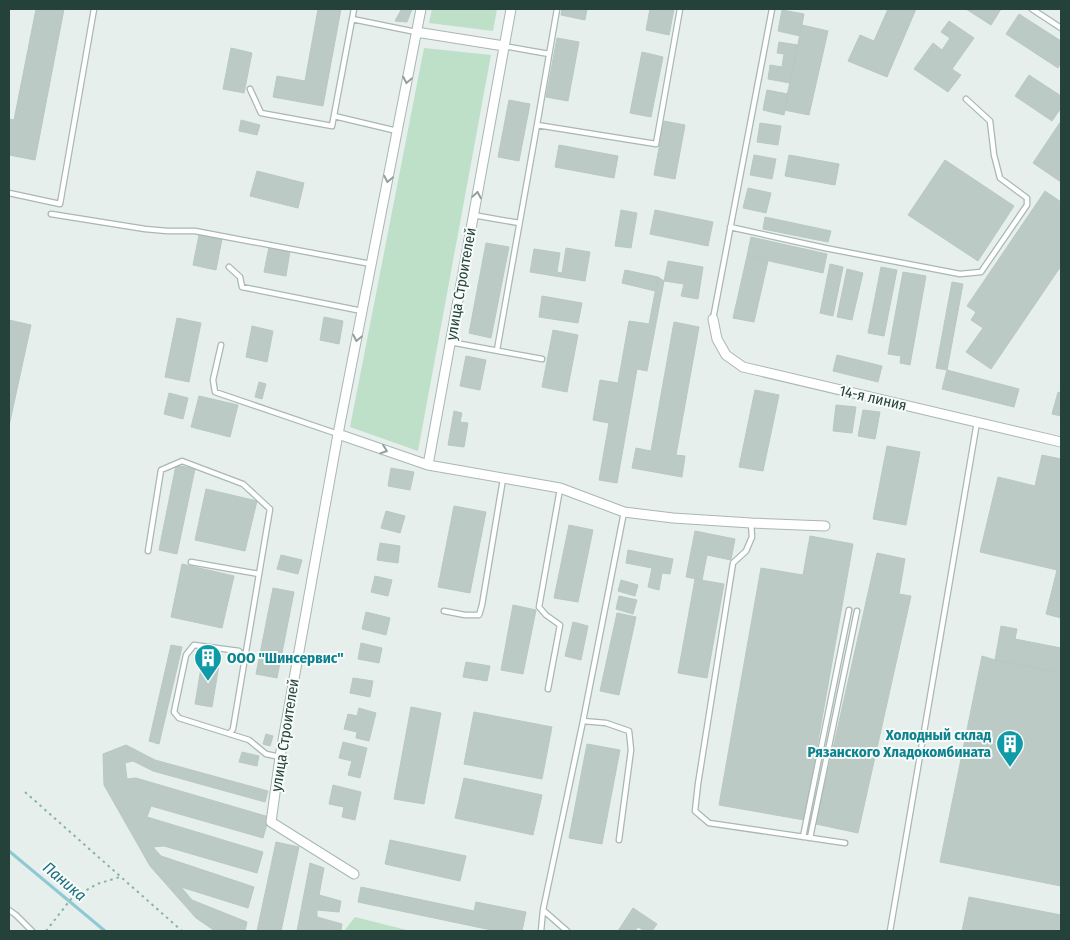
<svg xmlns="http://www.w3.org/2000/svg" width="1070" height="940" viewBox="0 0 1070 940" font-family="'Fira Sans Condensed',sans-serif">
  <style>
    .green { fill: #bfe0c8 }
    .lines { fill: none; stroke-linecap: round; stroke-linejoin: round }
    .stream { stroke: #8ec9d4; stroke-width: 3 }
    .building { fill: #bbcac4; stroke: #b8c9c2 }
    .service-casing { stroke: #a8b8b2; stroke-width: 7 }
    .minor-casing { stroke: #a8b8b2; stroke-width: 11 }
    .path { stroke: #86b3a5; stroke-width: 2; stroke-dasharray: 2.5 4; stroke-linecap: butt }
    .service { stroke: #fff; stroke-width: 4.5 }
    .minor { stroke: #fff; stroke-width: 9 }
    .oneway { stroke: #92a09c }
    .labels { text-anchor: middle; stroke-width: 4; stroke-linejoin: round; paint-order: stroke }
    .street-label { font-size: 15px; fill: #24423a; stroke: #f7fbf9 }
    .culture-label { font-size: 15px; font-weight: bold; fill: #0d838f; stroke: #f7fbf9; text-anchor: start }
    .water-label { font-size: 16px; font-style: italic; fill: #1c6f80; stroke: #f7fbf9 }
  </style>
  <rect width="100%" height="100%" fill="#e6efeb"/>
  <path class="green" d="M432,9H497L493,31L429,23Z
    M424,48L491,55L418,451L350,427Z
    M355,917L411,931H344Z"/>
  <g class="lines">
    <path class="stream" d="M9,851L105,931"/>
  </g>
  <path class="building" d="M36,9H64L35,160L9,155V119L14,120Z
    M318,9H341L323,106L273,97L277,76L305,81Z
    M412,9L407,22L395,21L401,10Z
    M562,9H587L585,20L561,15Z
    M650,9H674L669,35L646,30Z
    M888,9H916L887,77L848,61L860,35L874,41Z
    M966,9H1001L991,25Z
    M782,10L804,14L800,36L778,31Z
    M1019,14L1061,41V63L1058,68L1006,34Z
    M949,21L974,38L952,69L961,75L948,92L914,69L933,43L942,50L950,38L941,32Z
    M802,25L828,31L809,115L784,110Z
    M557,38L579,42L568,101L546,97Z
    M779,42L798,45L790,83L768,79L770,65L782,67L784,54L777,53Z
    M231,48L252,53L244,93L223,89Z
    M642,52L663,57L651,117L630,113Z
    M1029,75L1061,96V108L1052,121L1015,96Z
    M767,90L788,94L784,115L763,110Z
    M509,100L530,104L519,161L498,157Z
    M241,120L260,125L257,135L239,131Z
    M664,121L685,125L675,179L654,175Z
    M1061,121V182L1033,163Z
    M760,123L781,126L778,145L757,142Z
    M559,145L618,156L614,178L555,167Z
    M754,155L776,159L772,179L750,175Z
    M789,155L839,164L835,185L785,176Z
    M945,160L1014,206L978,261L908,215Z
    M257,171L304,183L298,208L250,196Z
    M748,188L771,193L766,213L743,208Z
    M1045,191L1061,202V266L991,369L966,352L983,328L971,320L976,312L967,306Z
    M621,210L637,213L631,248L615,246Z
    M655,210L713,222L708,246L650,234Z
    M765,217L831,231L828,242L763,229Z
    M199,235L222,239L216,270L193,265Z
    M751,237L827,254L823,273L747,256Z
    M486,243L509,247L491,338L469,333Z
    M269,247L290,251L286,276L264,272Z
    M566,248L590,252L585,281L530,272L534,249L560,253L557,272L562,273Z
    M747,256L768,261L754,322L733,318Z
    M668,261L703,267L698,299L681,296L684,284L664,281Z
    M830,264L843,267L833,316L820,313Z
    M881,267L897,270L884,336L868,333Z
    M847,269L863,273L852,320L837,317Z
    M625,270L658,277L655,291L622,283Z
    M903,272L926,276L910,365L900,363L901,356L888,354Z
    M658,277L664,281L647,371L637,369L617,483L599,480L609,423L593,420L600,380L618,383L629,321L649,324Z
    M952,282L963,284L947,370L936,368Z
    M542,296L582,303L578,323L539,317Z
    M324,317L343,321L339,344L320,340Z
    M177,318L201,323L189,382L165,377Z
    M9,320L31,325L9,426Z
    M674,322L699,327L676,455L685,456L682,477L632,468L636,448L651,451Z
    M252,326L273,331L267,362L246,357Z
    M553,330L578,335L567,392L542,387Z
    M837,355L882,366L878,382L833,371Z
    M466,356L486,360L480,390L460,386Z
    M947,370L1019,389L1014,407L942,389Z
    M259,382L266,384L262,399L255,397Z
    M755,390L779,395L763,471L739,467Z
    M1058,392L1061,393V416L1052,414Z
    M169,393L188,398L183,419L164,414Z
    M199,396L238,405L230,437L191,427Z
    M836,405L856,407L852,433L833,431Z
    M863,410L880,412L875,439L858,436Z
    M454,411L462,413L460,422L468,423L464,447L448,445Z
    M887,446L920,452L906,525L873,519Z
    M1042,455L1061,459V618L1046,614L1057,570L980,552L998,477L1035,486Z
    M176,465L195,469L177,554L159,550Z
    M391,468L414,472L410,490L388,486Z
    M206,489L257,501L245,551L195,540Z
    M454,506L486,512L470,593L438,587Z
    M386,511L405,516L400,533L381,528Z
    M569,525L593,530L578,602L554,598Z
    M695,531L735,539L731,560L707,555L702,580L686,577Z
    M810,536L853,544L804,820L719,805L761,568L803,575Z
    M380,543L400,546L398,563L377,560Z
    M628,550L673,559L670,574L662,573L659,590L648,587L652,568L626,563Z
    M877,553L905,559L899,594L911,596L858,833L816,824Z
    M281,555L302,560L298,574L277,569Z
    M182,564L234,576L222,628L171,617Z
    M375,576L392,580L388,596L371,592Z
    M695,579L724,584L707,678L678,673Z
    M621,580L638,585L635,596L618,591Z
    M273,588L294,592L277,678L256,674Z
    M619,596L637,600L633,614L616,609Z
    M513,605L536,610L523,674L501,670Z
    M366,612L390,618L386,635L362,629Z
    M617,613L636,617L619,695L600,691Z
    M573,622L588,626L581,660L565,656Z
    M1001,626L1017,629L1015,639L1061,648V673L995,660Z
    M361,643L382,648L379,663L358,659Z
    M171,645L182,647L159,744L149,741Z
    M203,656L220,659L212,707L195,704Z
    M982,656L995,660L1061,673V886L940,862Z
    M466,662L490,666L487,681L463,677Z
    M353,678L373,681L370,697L350,693Z
    M411,707L441,713L424,804L394,799Z
    M359,708L376,713L369,741L356,738L357,732L344,729L348,714L357,716Z
    M474,712L552,727L542,779L464,764Z
    M266,734L273,736L270,746L263,744Z
    M343,742L367,748L360,778L348,775L352,761L339,758Z
    M587,744L620,750L602,844L569,838Z
    M126,745L155,760L268,791L265,802L153,771L133,761L125,763L127,779L136,778L269,817L263,838L151,806L147,817L263,852L257,873L164,846L153,847L161,856L254,887L248,908L181,887L192,900L247,922L245,931H215L196,918L150,866L104,785L103,754Z
    M242,752L259,756L257,766L239,762Z
    M464,778L542,795L533,835L455,818Z
    M333,785L361,792L355,820L342,817L344,807L329,804Z
    M390,840L466,856L460,881L385,864Z
    M276,842L299,847L281,931H257Z
    M310,863L324,868L319,895L341,901L339,912L317,910V917L342,924L341,931H323L315,930L314,931H297Z
    M361,887L474,911L476,902L526,912L522,931H496L358,902Z
    M969,897L1061,915V931H962Z
    M633,908L657,924L652,931H645L638,927L635,931H618Z"/>
  <g class="lines">
    <defs>
      <path id="service" d="M557,9L537,125L656,144L680,9
        M1032,9L1061,28
        M352,19L416,32
        M504,46L549,54
        M250,89L261,113L332,126L354,9
        M334,116L397,131
        M9,193L60,204L94,9
        M51,214L145,229L167,231H195L371,264
        M473,215L519,223
        M730,227L825,248L960,274L981,272L1027,205V198L1000,178L994,155L990,121L966,99
        M229,267L240,277L242,287L362,311
        M713,319L772,9
        M450,342L542,359
        M221,345L213,380L215,392L338,434
        M497,350L537,125
        M751,523L752,537L746,551L733,563L698,784L695,811L709,823L845,843
        M148,551L161,470L182,461L243,484L270,509L233,729L230,733
        M191,562L259,574
        M444,611L465,615H479L482,605L503,479
        M244,660L239,651L194,645L186,655L174,712L179,718L249,740L266,754L280,757
        M548,689L560,625L546,615L539,607L560,489
        M803,837L849,610
        M810,838L857,611
        M619,840L631,750L629,731L606,723L583,721L624,512
        M9,910L16,915L32,931
        M541,931L543,910
        M567,931L543,910L583,721
        M890,931L977,422"/>
      <path id="minor" d="M416,32L504,46
        M713,319L717,339L726,355L743,367L1061,442
        M338,434L428,465L511,9
        M428,465L560,488L624,512L673,518L751,523L825,526
        M354,874L271,822L280,757L338,434L421,9"/>
    </defs>
    <use href="#service" class="service-casing"/>
    <use href="#minor" class="minor-casing"/>
    <path class="path" d="M25,792L182,931
      M46,931L71,899L97,884L120,877"/>
    <use href="#service" class="service"/>
    <use href="#minor" class="minor"/>
  </g>
  <defs><path id="oneway-chevron" d="M-2-3.5L2.5 0L-2 3.5" fill="none" stroke-width="1.6" stroke-linecap="round" stroke-linejoin="round" transform="scale(1.25)"/></defs>
  <g class="oneway">
    <use href="#oneway-chevron" transform="translate(407 80) rotate(101)"/>
    <use href="#oneway-chevron" transform="translate(388 179) rotate(101)"/>
    <use href="#oneway-chevron" transform="translate(477 195) rotate(-80)"/>
    <use href="#oneway-chevron" transform="translate(357 338) rotate(101)"/>
    <use href="#oneway-chevron" transform="translate(384 450) rotate(19)"/>
  </g>
  <defs>
    <symbol id="building-pin" viewBox="-11 -11 22 30"><path d="M0 17L-7.5 6A9.5 9.5 0 1 1 7.5 6Z" fill="#0f9aa8" stroke="#f7fbf9"/><path d="M-4-6H4V6H1V3H-1V6H-4ZM-2.5-4.3h1.7v1.8h-1.7ZM.8-4.3h1.7v1.8H.8ZM-2.5-1h1.7V.8h-1.7ZM.8-1h1.7V.8H.8Z" fill="#fff"/></symbol>
  </defs>
  <g fill-rule="evenodd">
    <use href="#building-pin" x="192" y="642" width="32" height="43"/>
    <use href="#building-pin" x="994" y="728" width="32" height="43"/>
  </g>
  <g class="labels">
    <g class="street-label">
      <text transform="translate(461 284) rotate(-80)" y="5">улица Строителей</text>
      <text transform="translate(873 398) rotate(13)" y="5">14-я линия</text>
      <text transform="translate(285 735) rotate(-81)" y="5">улица Строителей</text>
    </g>
    <g class="culture-label">
      <text x="227" y="663">ООО "Шинсервис"</text>
      <text x="991" y="740" text-anchor="end">Холодный склад<tspan x="991" dy="17">Рязанского Хладокомбината</tspan></text>
    </g>
    <g class="water-label">
      <text transform="translate(65 881) rotate(40)" y="6">Паника</text>
    </g>
  </g>
  <rect width="1070" height="940" fill="none" stroke="#24423a" stroke-width="20"/>
</svg>
